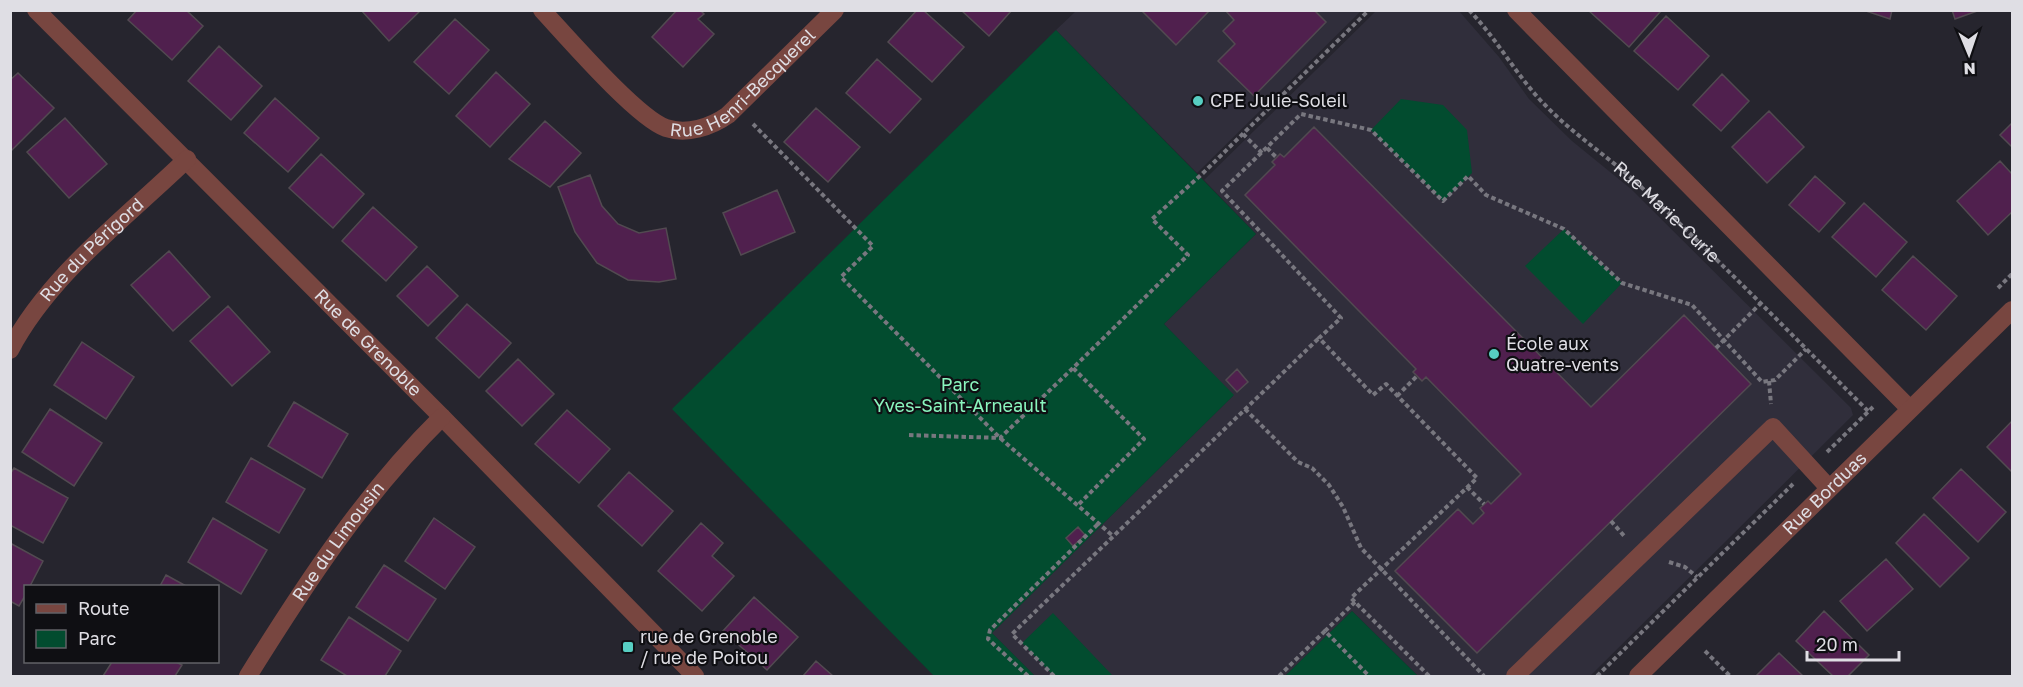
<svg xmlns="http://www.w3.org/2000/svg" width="2023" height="687" viewBox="0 0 2023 687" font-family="'Golos Text',sans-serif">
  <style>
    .built { fill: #302e3b }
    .green { fill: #024c2f }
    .building { fill: #50204e; stroke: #524a51; stroke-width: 1.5 }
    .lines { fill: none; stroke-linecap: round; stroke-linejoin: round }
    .path { stroke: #78777f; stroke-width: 4; stroke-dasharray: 4.5 3; stroke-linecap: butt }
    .minor { stroke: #784640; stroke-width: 18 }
    .poi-dot { fill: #57cec2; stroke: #0f0f13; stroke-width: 2 }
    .labels { text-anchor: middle; stroke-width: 4.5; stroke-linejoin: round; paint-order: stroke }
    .street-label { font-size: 18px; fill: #dfdee4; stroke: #0f0f13 }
    .poi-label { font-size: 18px; fill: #dfdee4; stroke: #0f0f13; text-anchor: start }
    .park-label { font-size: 18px; fill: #8af5be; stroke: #0f0f13 }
  </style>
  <rect width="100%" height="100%" fill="#26252e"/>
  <path class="built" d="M1076,11H1361L1197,173L1056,30Z
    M1376,11H1459L1499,57L1529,99L1572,141L1631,189L1851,408L1853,415L1590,676H1418L1352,611L1285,676H1035L992,633L1233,396L1164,324L1256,234L1204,180Z"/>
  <path class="green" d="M1056,30L1256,234L1164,324L1234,395L992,633L1035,676H934L672,409Z
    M1401,99L1443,105L1467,130L1472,173L1443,201L1371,130Z
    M1564,229L1622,283L1583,324L1525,266Z
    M1352,611L1418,676H1285Z
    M1053,613L1112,675L1110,676H1054L1022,643Z"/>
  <path class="building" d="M137,10H186L203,26L172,60L128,20Z
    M361,10H421L389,41Z
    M677,10H700L704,14L698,19L714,34L683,67L652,37Z
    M917,10H923L964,47L932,82L888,42Z
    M961,10H1012L989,36Z
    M1141,10H1210L1176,45Z
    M1225,10H1314L1326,22L1254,96L1218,61L1235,44L1223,31L1234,20Z
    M1588,10H1658L1660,12L1629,47Z
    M1863,10H1892L1890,19Z
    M1952,10H1980L1955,19Z
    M1666,16L1709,56L1678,90L1634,51Z
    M455,19L489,50L449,94L414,62Z
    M219,46L262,86L231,120L188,81Z
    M877,59L921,99L890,133L846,93Z
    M496,72L530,104L490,147L456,116Z
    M18,73L54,108L10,152V80Z
    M1722,74L1749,101L1721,131L1693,105Z
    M275,98L319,138L288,172L244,133Z
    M816,108L860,147L828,182L784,142Z
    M1769,111L1804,147L1767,183L1732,147Z
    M65,118L107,164L69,198L27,152Z
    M545,121L581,153L550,187L509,159Z
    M2012,123V147L2000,135Z
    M1314,127L1591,407L1684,315L1751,384L1477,653L1395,571L1458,509L1473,524L1484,513L1480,508L1488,501L1491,504L1521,474L1426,377L1422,381L1413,372L1416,369L1245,195L1275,165L1272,162L1280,154L1284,157Z
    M321,154L364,194L333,228L289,188Z
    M2000,161L2012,174V212L1988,235L1957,201Z
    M590,175L602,206L618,224L639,233L666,228L676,279L659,282L628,280L597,263L575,232L558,187Z
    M1815,176L1845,203L1819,232L1789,205Z
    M777,190L795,232L741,255L723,213Z
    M1864,203L1907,242L1876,277L1832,237Z
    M373,207L417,247L386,281L342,241Z
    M169,251L210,297L173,331L131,285Z
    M1913,256L1957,296L1926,330L1882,290Z
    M427,266L458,296L428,326L397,296Z
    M467,304L511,343L479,378L436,338Z
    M228,306L270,352L232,386L190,341Z
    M82,342L134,377L106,419L54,385Z
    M518,359L554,394L522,426L486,391Z
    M1237,369L1248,382L1237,392L1226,380Z
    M294,402L348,434L322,478L268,446Z
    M50,409L102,443L74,486L22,452Z
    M567,410L610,449L579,483L535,444Z
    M2012,421V472L1987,447Z
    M251,458L305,489L279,533L226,502Z
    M14,468L68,498L43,543L10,525V474Z
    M1961,469L2006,512L1978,542L1933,498Z
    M629,472L673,511L642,546L598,506Z
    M1924,514L1969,558L1940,587L1896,543Z
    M213,518L267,550L241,594L188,562Z
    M434,518L475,547L445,589L405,561Z
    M701,523L723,543L712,556L734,576L702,611L658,571Z
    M1078,527L1085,535L1073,546L1066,538Z
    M10,543L43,561L30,586H26V594L19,606L10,601Z
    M1886,559L1913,589L1867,631L1840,601Z
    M384,565L436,599L408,641L356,607Z
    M166,575L186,586H160Z
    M754,597L798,637L767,670L723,631Z
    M1824,611L1869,655L1848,676H1833L1796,641Z
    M349,617L401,651L385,676H347L321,660Z
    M1779,653L1803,676H1756Z
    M816,661L833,676H803Z
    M112,662H176L182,665L175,676H103Z"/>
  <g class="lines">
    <g class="path">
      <path id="s1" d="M1469,10C1499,41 1518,79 1549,109C1577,137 1610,158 1639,185C1717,258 1792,335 1868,411"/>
      <path d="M753,124L873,246L841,277L1000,438L1113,536"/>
      <path d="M1243,134L1262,153"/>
      <path d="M1267,148L1277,158"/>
      <path d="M1998,288L2012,274"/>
      <path d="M1716,348L1760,304"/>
      <path d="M1769,381L1771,404"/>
      <path d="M1397,396L1417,376"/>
      <path d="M1245,409L1298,462L1312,468L1329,485L1343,507L1361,548L1484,676"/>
      <path d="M909,435L1000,438L1073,368"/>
      <path d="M1827,452L1873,407"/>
      <path d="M1467,487L1484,504"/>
      <path d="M1079,504L1144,439L1073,368L1188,255L1152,219L1201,175L1369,10"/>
      <path d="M1611,521L1625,537"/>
      <path d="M1669,562L1685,567L1697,577"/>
      <path d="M1355,602L1325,631L1369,676"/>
      <path d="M1705,651L1730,676"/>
      <path d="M1028,676L988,639L990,630L1099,523"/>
      <path d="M1054,676L1012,634L1319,338"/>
      <path d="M1279,676L1325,631"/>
      <path d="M1429,676L1351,598L1477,478L1386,384L1373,395L1319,338L1341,318L1222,191L1301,114L1371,130L1443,201L1468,176L1486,195L1564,229L1622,283L1692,305L1762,382L1775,380L1806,349"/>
      <path d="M1597,676L1793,484"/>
    </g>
    <g class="minor">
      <path id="s2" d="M36,10L442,417L695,676"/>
      <path id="s3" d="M542,10C567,37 637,118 666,128C687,135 711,127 728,115L835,10"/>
      <path d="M1516,10L1910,409"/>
      <path id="s4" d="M10,350C50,274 126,218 187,159"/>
      <path id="s5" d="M248,676C306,583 364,494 442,417"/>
      <path d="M1515,676L1773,427L1829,488"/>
      <path id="s6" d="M1638,676L2012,310"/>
    </g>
  </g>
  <g class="poi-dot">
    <circle cx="1198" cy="101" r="6"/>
    <circle cx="1494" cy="354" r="6"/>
    <rect x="622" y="641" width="12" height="12" rx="3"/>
  </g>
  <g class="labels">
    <g class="street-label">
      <text dy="6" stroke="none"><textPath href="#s3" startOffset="266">Rue Henri-Becquerel</textPath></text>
      <text dy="6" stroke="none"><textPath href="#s1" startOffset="284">Rue Marie-Curie</textPath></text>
      <text dy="6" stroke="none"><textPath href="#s4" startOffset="130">Rue du Périgord</textPath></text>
      <text dy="6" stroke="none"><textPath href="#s2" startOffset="470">Rue de Grenoble</textPath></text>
      <text dy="6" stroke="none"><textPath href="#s6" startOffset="261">Rue Borduas</textPath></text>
      <text dy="6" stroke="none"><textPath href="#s5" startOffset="162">Rue du Limousin</textPath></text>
    </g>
    <g class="poi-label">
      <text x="1210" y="107">CPE Julie-Soleil</text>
      <text x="1506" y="350">École aux<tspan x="1506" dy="21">Quatre-vents</tspan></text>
      <text x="640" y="643">rue de Grenoble<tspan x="640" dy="21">/ rue de Poitou</tspan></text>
    </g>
    <g class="park-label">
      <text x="960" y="391">Parc<tspan x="960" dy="21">Yves-Saint-Arneault</tspan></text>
    </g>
  </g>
  <rect width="2023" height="687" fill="none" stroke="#dfdee4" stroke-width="24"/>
  <rect x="24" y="585" width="195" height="78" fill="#0f0f13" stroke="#626267" stroke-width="1.5"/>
  <rect x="36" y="604" width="30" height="9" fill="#784640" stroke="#626267" stroke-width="1.5"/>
  <text x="78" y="615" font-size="18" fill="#dfdee4">Route</text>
  <rect x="36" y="630" width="30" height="18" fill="#024c2f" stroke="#626267" stroke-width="1.5"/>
  <text x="78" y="645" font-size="18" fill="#dfdee4">Parc</text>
  <g transform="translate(1969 54) rotate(178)" stroke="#0f0f13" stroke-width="4.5" paint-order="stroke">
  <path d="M0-4.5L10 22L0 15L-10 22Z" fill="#dfdee4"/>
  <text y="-9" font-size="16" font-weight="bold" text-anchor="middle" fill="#dfdee4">N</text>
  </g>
  <path d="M1807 651v9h92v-9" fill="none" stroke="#dfdee4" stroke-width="3"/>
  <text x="1816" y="651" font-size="18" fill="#dfdee4" stroke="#0f0f13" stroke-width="4.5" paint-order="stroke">20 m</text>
</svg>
